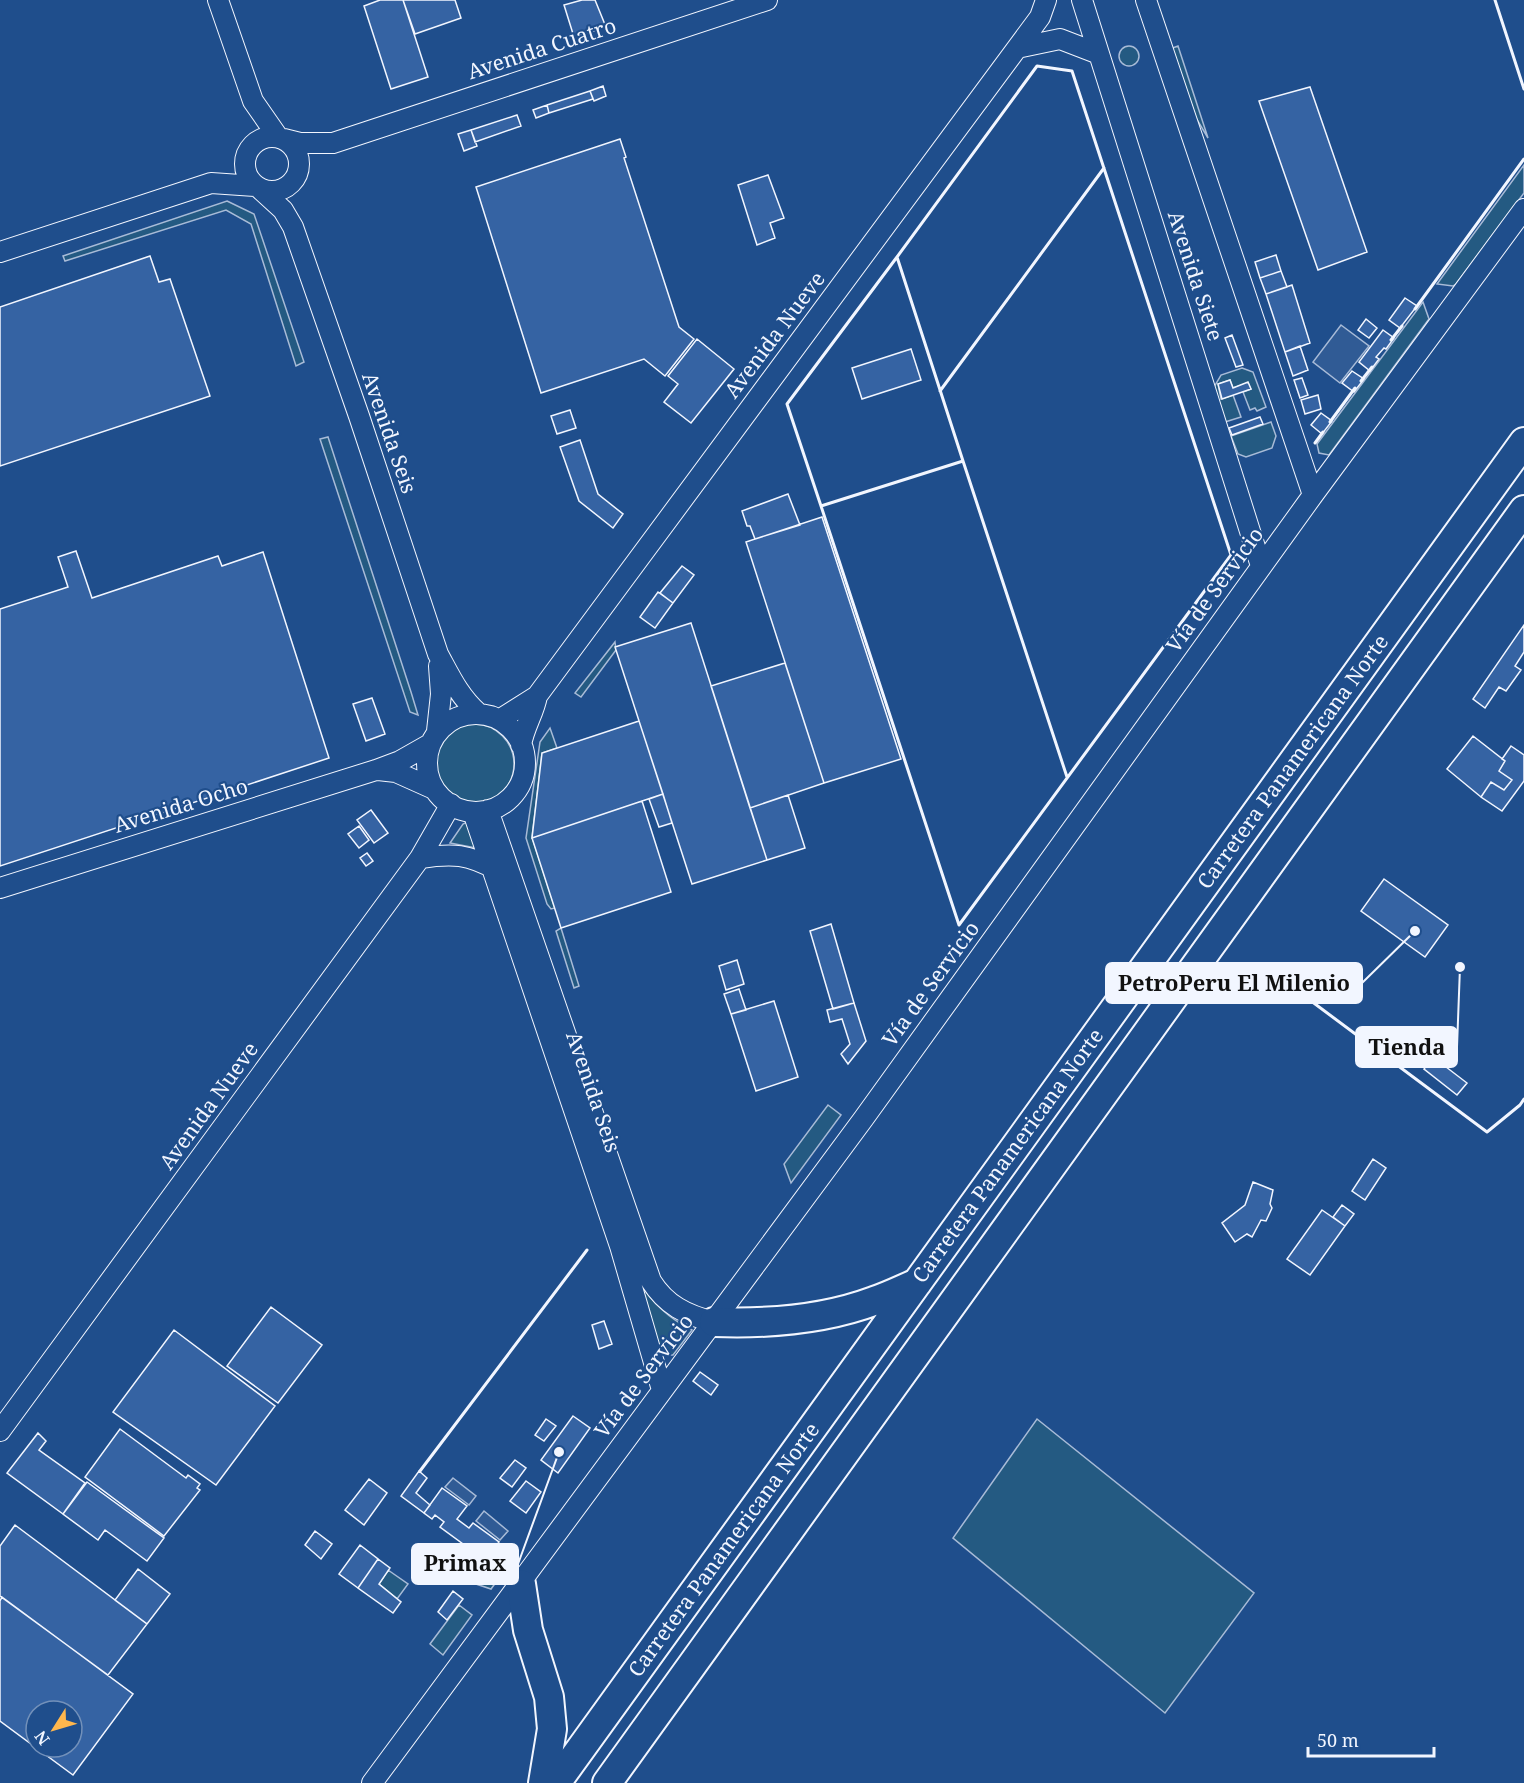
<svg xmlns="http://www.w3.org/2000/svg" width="1524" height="1783" viewBox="0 0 1524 1783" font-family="'Noto Serif',serif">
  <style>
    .green { fill: #245a82; stroke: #a8bbd7; stroke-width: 1.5 }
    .parking { fill: #305b95; stroke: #a8bbd7; stroke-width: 1.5 }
    .building { fill: #3563a3; stroke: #f2f6ff; stroke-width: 1.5; fill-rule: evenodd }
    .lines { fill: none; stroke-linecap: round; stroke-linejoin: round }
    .minor-casing { stroke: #f2f6ff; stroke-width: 22 }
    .highway-casing { stroke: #f2f6ff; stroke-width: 32 }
    .minor { stroke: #1f4e8c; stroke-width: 20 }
    .highway { stroke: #1f4e8c; stroke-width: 28 }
    .wall { stroke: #f2f6ff; stroke-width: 3 }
    .labels { text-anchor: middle; stroke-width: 4.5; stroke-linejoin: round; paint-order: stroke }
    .street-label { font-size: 21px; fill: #f2f6ff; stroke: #1f4e8c }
    .leader { fill: none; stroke: #f2f6ff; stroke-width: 2 }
    .callout-dot { fill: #f2f6ff; stroke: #1f4e8c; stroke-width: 2 }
    .callout { fill: #f2f6ff; stroke: #f2f6ff; stroke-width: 2 }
    .callout-label { font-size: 22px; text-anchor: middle; font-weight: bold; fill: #111 }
  </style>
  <rect width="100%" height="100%" fill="#1f4e8c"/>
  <path class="green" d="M1119 56a10 10 0 1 1 20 0a10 10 0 1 1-20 0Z
    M1178,46L1208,138L1193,113L1170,49Z
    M1524,165V193L1456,284L1453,286L1437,284Z
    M227,201L254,214L304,362L296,366L251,224L226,210L65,261L63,256Z
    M1423,302L1429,319L1329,455L1319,453L1317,444Z
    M1242,368L1253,372L1266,407L1257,411L1255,408L1250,410L1243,392L1251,389L1248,383L1233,388L1230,380L1218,384L1221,399L1233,395L1241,417L1225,422L1214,387L1221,375Z
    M1271,422L1276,436L1272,448L1246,457L1238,454L1231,436Z
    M328,437L411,692L418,715L410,712L320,439Z
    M615,642L616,650L581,697L575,693Z
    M434 764a40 40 0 1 1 80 0a40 40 0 1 1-80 0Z
    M550,728L557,748L542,753L532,837L555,908L551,909L547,904L526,838L540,742Z
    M467,822L476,848L450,843L463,824Z
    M561,928L579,986L574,988L556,931Z
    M828,1105L841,1115L791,1183L784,1164Z
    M638,1281C653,1303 668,1318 692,1330L673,1355H665L660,1348Z
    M1037,1419L1254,1593L1165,1713L953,1538Z
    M498,1547L518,1552L491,1589L473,1583Z
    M388,1570L408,1584L397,1599L379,1584Z
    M459,1605L472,1615L443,1655L430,1644Z"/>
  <path class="parking" d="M1341,325L1369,346L1340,383L1313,362Z
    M453,1478L476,1496L469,1505L445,1487Z
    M484,1511L508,1531L500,1540L476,1521Z"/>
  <path class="building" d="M380,0H403L428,77L391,89L364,6Z
    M403,0H455L461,18L415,34Z
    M582,0H595L606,27L574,37L564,5Z
    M603,86L606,96L594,101L590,91Z
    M1310,87L1367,252L1318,270L1259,101Z
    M590,91L593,99L549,113L547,105Z
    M547,105L549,113L536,118L533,110Z
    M517,115L521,126L475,142L471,130Z
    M471,130L477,146L464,151L458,134Z
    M620,139L626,157L624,158L679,327L694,339L665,376L644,359L541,393L476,187Z
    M768,175L784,218L770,223L775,238L757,245L738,185Z
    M1276,255L1281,271L1260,278L1255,262Z
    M150,256L159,282L170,279L210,396L0,466V307Z
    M1281,271L1287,287L1266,294L1260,278Z
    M1292,285L1310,343L1285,352L1266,294Z
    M1405,298L1417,306L1400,328L1389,320Z
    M1366,319L1377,328L1369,338L1358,330Z
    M1383,330L1394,338L1386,349L1384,348L1376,357L1379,359L1370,371L1359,362Z
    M1232,335L1243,365L1236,367L1225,338Z
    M697,339L734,369L691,423L664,402L678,384L668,376Z
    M1300,346L1308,370L1293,376L1285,352Z
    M911,349L921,380L862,399L852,368Z
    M1352,371L1364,379L1354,392L1342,383Z
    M1302,378L1308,395L1300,398L1294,380Z
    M1230,380L1233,388L1248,382L1251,389L1222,399L1218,384Z
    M1318,395L1321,409L1305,414L1301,400Z
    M570,410L576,428L557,434L551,416Z
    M1321,413L1332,421L1322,434L1311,425Z
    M1260,417L1263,424L1232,435L1229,428Z
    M580,440L598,494L623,514L613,528L579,501L560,447Z
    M788,494L800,525L755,539L750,526H747L742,511Z
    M822,517L901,759L824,783L746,542Z
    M76,551L92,598L218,556L222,566L263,552L329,758L0,866V609L68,587L58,557Z
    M682,566L694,575L673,603L660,593Z
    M658,592L673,603L655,628L640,617Z
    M691,623L767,860L692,884L615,647Z
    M1524,625V652L1515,666L1521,670L1506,691L1499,687L1485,708L1473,699Z
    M785,663L824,783L750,808L711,686Z
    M372,698L385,734L366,741L353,704Z
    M639,721L663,794L532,838L542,753Z
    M1473,736L1505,761L1499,771L1512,780L1504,790L1491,782L1481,797L1447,769Z
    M1511,746L1524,755V781L1502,811L1481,797L1491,782L1504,790L1512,780L1499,771L1505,761L1502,759Z
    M663,794L672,823L659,827L649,799Z
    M788,795L805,848L767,860L750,808Z
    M642,801L671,892L561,928L532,838Z
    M371,810L388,833L374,843L357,820Z
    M359,826L369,840L359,848L348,834Z
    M367,853L373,861L366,866L360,858Z
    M1384,879L1448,925L1425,957L1361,911Z
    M831,924L854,1003L833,1009L810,931Z
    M737,960L744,984L726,990L719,966Z
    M739,989L746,1010L731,1014L724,994Z
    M774,1001L798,1077L756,1091L731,1014Z
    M854,1003L866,1041L848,1064L841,1054L850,1044L842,1019L830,1022L827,1010Z
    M1433,1057L1467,1083L1457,1095L1424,1069Z
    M1373,1159L1386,1168L1365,1200L1352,1191Z
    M1253,1182L1273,1190L1270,1204L1272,1208L1266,1221L1261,1220L1252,1237L1247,1234L1235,1242L1222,1223L1245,1205Z
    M1342,1205L1354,1214L1345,1226L1333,1217Z
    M1322,1210L1345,1226L1310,1275L1287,1259Z
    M271,1307L322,1345L278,1403L227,1366Z
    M604,1321L612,1344L599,1349L592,1325Z
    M174,1330L275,1406L216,1485L113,1412Z
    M700,1372L718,1385L711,1395L693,1381Z
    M573,1416L590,1428L558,1473L541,1460Z
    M546,1419L556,1426L544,1441L535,1435Z
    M120,1429L186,1478L188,1475L200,1484L197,1488L200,1490L164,1536L85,1477Z
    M38,1433L46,1441L39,1450L85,1483L63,1514L7,1473Z
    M515,1460L526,1468L512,1487L500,1478Z
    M419,1471L427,1478L416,1493L430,1505L424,1513L401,1496Z
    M369,1479L387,1493L364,1525L345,1510Z
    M526,1481L541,1492L526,1513L510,1501Z
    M87,1482L164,1538L147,1561L105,1530L98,1540L63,1514Z
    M442,1488L467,1506L457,1519L469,1528L473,1523L499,1542L485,1560L440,1527L444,1522L435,1515L432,1519L424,1513Z
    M15,1525L147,1624L108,1675L0,1596V1546Z
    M315,1531L332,1544L321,1559L305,1545Z
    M360,1545L378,1559L358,1588L339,1574Z
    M378,1559L390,1568L379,1584L401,1602L393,1613L358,1588Z
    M138,1569L170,1594L147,1624L115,1600Z
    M453,1591L463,1599L447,1620L438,1612Z
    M2,1597L133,1694L73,1775L0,1721V1601ZM36,1711H72V1747H36Z"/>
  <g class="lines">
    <defs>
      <path id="minor" d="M218,0L253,101L278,137
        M1082,0L1261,566
        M1146,0L1313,495
        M1017,48L1060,39L1099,54
        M245 164a27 27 0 1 1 54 0a27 27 0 1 1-54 0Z
        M284,139L300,143H333L767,0
        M259,188L283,210L293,227L359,416L438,654C450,676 459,696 478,713
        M0,252L211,183L255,186
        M427 763a49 49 0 1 1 98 0a49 49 0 1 1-98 0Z
        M499,720L537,696L1040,17L1046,0
        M437,731L441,694L439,666
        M521,745C524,727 534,713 537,696
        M378,770L396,772L434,789
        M488,810L651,1281C666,1305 686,1315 714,1322
        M473,812L620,1246L662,1390
        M420,858C453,853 468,854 497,870
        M0,888L376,770L400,761L430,744
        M0,1431L420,858L451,804
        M372,1783L864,1118L1313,495L1524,209"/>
      <path id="highway" d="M714,1322C768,1324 823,1320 874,1301C889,1296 903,1289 917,1283
        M521,1584L528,1630L549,1697L552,1729L543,1783
        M556,1783L1524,442
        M607,1783L1524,510"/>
    </defs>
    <use href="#minor" class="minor-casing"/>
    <use href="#highway" class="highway-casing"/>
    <use href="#minor" class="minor"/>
    <use href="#highway" class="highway"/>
    <path class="wall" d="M1495,0L1524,89
      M897,257L1037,66L1072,71L1231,555L959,925
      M897,257L963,461L821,506L787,404Z
      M1415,309L1524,159
      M1391,340L1402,326
      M1361,381L1372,367
      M940,391L1104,168
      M1330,422L1355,388
      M1315,443L1323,432
      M963,461L1067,777
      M821,506L959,925
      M1299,992L1487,1132L1520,1105L1524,1099
      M420,1471L587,1250"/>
  </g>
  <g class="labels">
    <g class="street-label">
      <text transform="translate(542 49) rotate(-18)" y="7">Avenida Cuatro</text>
      <text transform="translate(1195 276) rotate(72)" y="7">Avenida Siete</text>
      <text transform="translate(775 335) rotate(-53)" y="7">Avenida Nueve</text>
      <text transform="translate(389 433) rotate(71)" y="7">Avenida Seis</text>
      <text transform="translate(1215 590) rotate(-54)" y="7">Vía de Servicio</text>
      <text transform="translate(1293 762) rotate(-54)" y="7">Carretera Panamericana Norte</text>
      <text transform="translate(181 806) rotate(-17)" y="7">Avenida Ocho</text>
      <text transform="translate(931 984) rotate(-54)" y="7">Vía de Servicio</text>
      <text transform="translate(593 1092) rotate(71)" y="7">Avenida Seis</text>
      <text transform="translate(209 1106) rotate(-54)" y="7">Avenida Nueve</text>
      <text transform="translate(1008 1156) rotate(-54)" y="7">Carretera Panamericana Norte</text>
      <text transform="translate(644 1376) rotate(-53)" y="7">Vía de Servicio</text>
      <text transform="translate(724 1550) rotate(-54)" y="7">Carretera Panamericana Norte</text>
    </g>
  </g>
  <path class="leader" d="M1415 931L1362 983M1460 967L1457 1047M559 1452L518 1564"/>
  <g class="callout-dot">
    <circle cx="1415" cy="931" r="6"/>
    <circle cx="1460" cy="967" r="6"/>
    <circle cx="559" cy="1452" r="6"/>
  </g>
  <g class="callout">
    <rect x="1106" y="963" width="256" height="40" rx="6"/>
    <rect x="1356" y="1027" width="101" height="40" rx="6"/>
    <rect x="412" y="1544" width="106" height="40" rx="6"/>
  </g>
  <g class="callout-label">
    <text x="1234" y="991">PetroPeru El Milenio</text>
    <text x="1407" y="1055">Tienda</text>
    <text x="465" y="1571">Primax</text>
  </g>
  <g transform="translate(54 1729) rotate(233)"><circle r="28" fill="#1f4e8c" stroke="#7391ba" stroke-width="1.5"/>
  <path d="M0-4.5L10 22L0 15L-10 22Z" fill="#ffb74d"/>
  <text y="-9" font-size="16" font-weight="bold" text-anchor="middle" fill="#f2f6ff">N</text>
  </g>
  <path d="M1308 1747v9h126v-9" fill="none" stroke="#f2f6ff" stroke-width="3"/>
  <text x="1317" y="1747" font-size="18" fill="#f2f6ff" stroke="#1f4e8c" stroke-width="4.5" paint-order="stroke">50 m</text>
</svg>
